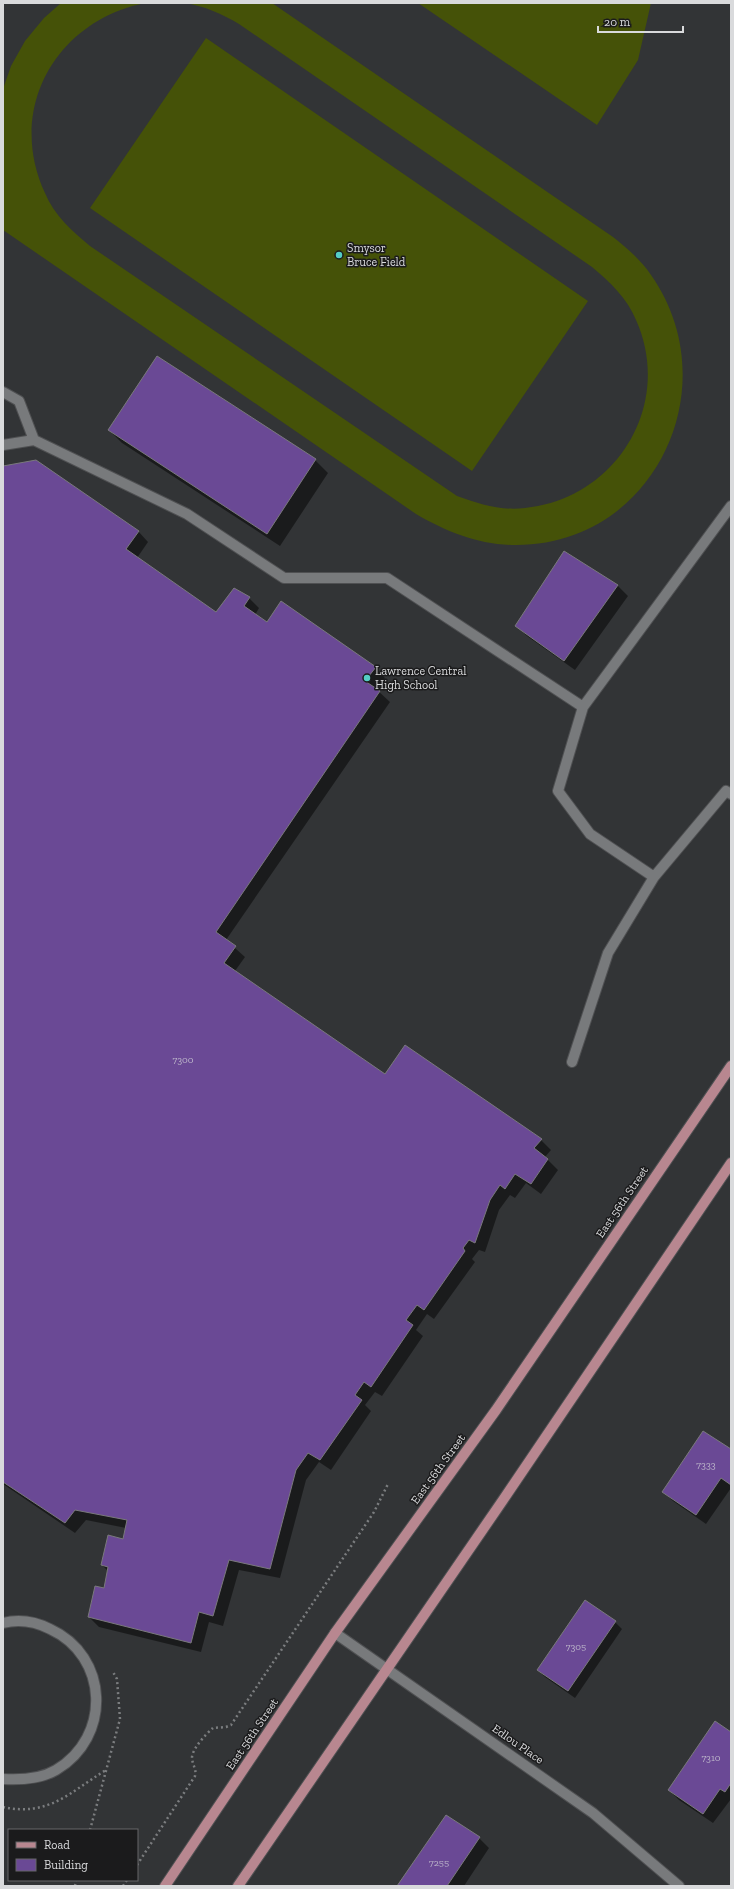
<svg xmlns="http://www.w3.org/2000/svg" width="734" height="1889" viewBox="0 0 734 1889" font-family="'Zilla Slab',serif">
  <style>
    .garden { fill: #455208 }
    .shadow { fill: #0007 }
    .building { fill: #6a4995; stroke: #7a797c }
    .lines { fill: none; stroke-linecap: round; stroke-linejoin: round }
    .service-casing { stroke: #4f5052; stroke-width: 12 }
    .minor-casing { stroke: #4f5052; stroke-width: 12 }
    .primary-casing { stroke: #4f5052; stroke-width: 12 }
    .path { stroke: #7b7d7f; stroke-width: 2.5; stroke-dasharray: 2 3; stroke-linecap: butt }
    .service { stroke: #787a7c; stroke-width: 10 }
    .minor { stroke: #787a7c; stroke-width: 10 }
    .primary { stroke: #b88790; stroke-width: 10 }
    .poi-dot { fill: #54cdc6; stroke: #1b1b1c; stroke-width: 1.5 }
    .labels { text-anchor: middle; stroke-width: 3; stroke-linejoin: round; paint-order: stroke }
    .number-label { font-size: 10px; fill: #bdb6ca }
    .poi-label { font-size: 12px; fill: #d9dadc; stroke: #1b1b1c; text-anchor: start }
    .street-label { font-size: 12px; fill: #d9dadc; stroke: #1b1b1c }
  </style>
  <rect width="100%" height="100%" fill="#323436"/>
  <path class="garden" d="M61,3H145C56,21 6,109 45,193C54,215 72,231 90,246L457,496C479,504 501,511 525,508C616,499 674,405 636,320C627,298 610,282 592,267L239,24C222,14 205,6 184,3H272L613,237C627,248 641,260 651,275C729,386 655,545 516,545C479,545 447,532 416,514L3,230V89L11,66L25,41L44,18Z
    M418,3H651L638,60L597,125Z
    M206,38L588,301L472,471L90,208Z"/>
  <path class="shadow" d="M157,357L315,460L328,473L280,546L122,443L109,430Z
    M3,467L138,531L148,542L137,558L216,614L249,598L259,608L255,615L267,623L375,668L385,678L376,689L390,702L226,940L245,957L235,971L385,1075L541,1140L551,1150L545,1157L558,1170L541,1194L526,1183L515,1198L510,1195L499,1210L485,1252L479,1250L472,1259L475,1262L434,1319L427,1314L416,1330L423,1336L382,1396L375,1392L365,1405L371,1411L331,1470L319,1462L306,1480L280,1578L239,1570L223,1626L209,1622L201,1652L99,1627L89,1617L105,1589L108,1571L102,1565L124,1540L126,1528L86,1520L75,1533L3,1484Z
    M565,552L618,586L628,596L575,670L527,636L517,626Z
    M731,1452V1488L706,1524L673,1501L663,1491Z
    M585,1601L615,1622L622,1629L575,1698L545,1677L538,1670Z
    M731,1733V1799L713,1823L679,1800L669,1790Z
    M446,1816L479,1838L489,1848L464,1886H399Z"/>
  <path class="building" d="M157,356L316,459L267,534L108,430Z
    M36,460L139,531L126,549L216,612L234,588L250,597L244,606L267,622L281,601L376,667L365,681L380,691L216,932L236,946L224,963L385,1074L405,1045L542,1139L534,1148L548,1159L531,1184L515,1174L505,1189L500,1185L490,1200L475,1243L469,1240L463,1248L465,1251L424,1310L417,1305L406,1320L413,1325L371,1387L364,1382L355,1395L362,1400L320,1460L308,1453L296,1470L270,1569L229,1560L213,1616L199,1612L191,1643L88,1617L95,1586L104,1588L108,1567L101,1565L108,1535L123,1539L127,1520L75,1510L65,1523L3,1482V466Z
    M564,551L618,585L564,661L515,626Z
    M703,1431L731,1449V1485L721,1478L696,1515L662,1492Z
    M585,1600L616,1621L568,1691L537,1670Z
    M715,1721L731,1732V1783L725,1792L720,1789L703,1814L668,1790Z
    M446,1815L480,1837L447,1886H397Z"/>
  <g class="lines">
    <defs>
      <path id="service" d="M3,392L19,401L34,440L187,514L284,578H387L583,707L558,791L590,834L654,877
        M3,445L34,440
        M583,707L731,506
        M572,1062L608,953L654,877L726,791L731,794
        M3,1623C19,1619 36,1622 50,1629C109,1656 112,1737 56,1770C41,1779 20,1780 3,1779"/>
      <path id="minor" d="M335,1633L593,1813L679,1886"/>
      <path id="primary" d="M165,1886L335,1633L496,1410L731,1066
        M238,1886L503,1500L731,1163"/>
    </defs>
    <use href="#service" class="service-casing"/>
    <use href="#minor" class="minor-casing"/>
    <use href="#primary" class="primary-casing"/>
    <path class="path" d="M3,1807C49,1817 70,1792 106,1770
      M90,1830L120,1719L117,1679L113,1672
      M137,1865L195,1776C197,1769 192,1765 192,1757C193,1748 206,1734 213,1728L226,1727L231,1725L374,1512L388,1484
      M75,1886L76,1880
      M123,1886L127,1880"/>
    <use href="#service" class="service"/>
    <use href="#minor" class="minor"/>
    <use href="#primary" class="primary"/>
  </g>
  <g class="poi-dot">
    <circle cx="339" cy="255" r="4"/>
    <circle cx="367" cy="678" r="4"/>
  </g>
  <g class="labels">
    <g class="number-label">
      <text x="183" y="1063">7300</text>
      <text x="706" y="1468">7333</text>
      <text x="576" y="1650">7305</text>
      <text x="711" y="1761">7310</text>
      <text x="439" y="1866">7255</text>
    </g>
    <g class="poi-label">
      <text x="347" y="252">Smysor<tspan x="347" dy="14">Bruce Field</tspan></text>
      <text x="375" y="675">Lawrence Central<tspan x="375" dy="14">High School</tspan></text>
    </g>
    <g class="street-label">
      <text transform="translate(622 1202) rotate(-56)" y="4">East 56th Street</text>
      <text transform="translate(438 1469) rotate(-54)" y="4">East 56th Street</text>
      <text transform="translate(252 1734) rotate(-56)" y="4">East 56th Street</text>
      <text transform="translate(518 1744) rotate(35)" y="4">Edlou Place</text>
    </g>
  </g>
  <rect width="734" height="1889" fill="none" stroke="#d9dadc" stroke-width="8"/>
  <rect x="8" y="1829" width="130" height="52" fill="#1b1b1c" stroke="#676769"/>
  <rect x="16" y="1842" width="20" height="6" fill="#b88790" stroke="#676769"/>
  <text x="44" y="1849" font-size="12" fill="#d9dadc">Road</text>
  <rect x="16" y="1859" width="20" height="12" fill="#6a4995" stroke="#676769"/>
  <text x="44" y="1869" font-size="12" fill="#d9dadc">Building</text>
  <path d="M598 26v6h85v-6" fill="none" stroke="#d9dadc" stroke-width="2"/>
  <text x="604" y="26" font-size="12" fill="#d9dadc" stroke="#1b1b1c" stroke-width="3" paint-order="stroke">20 m</text>
</svg>
